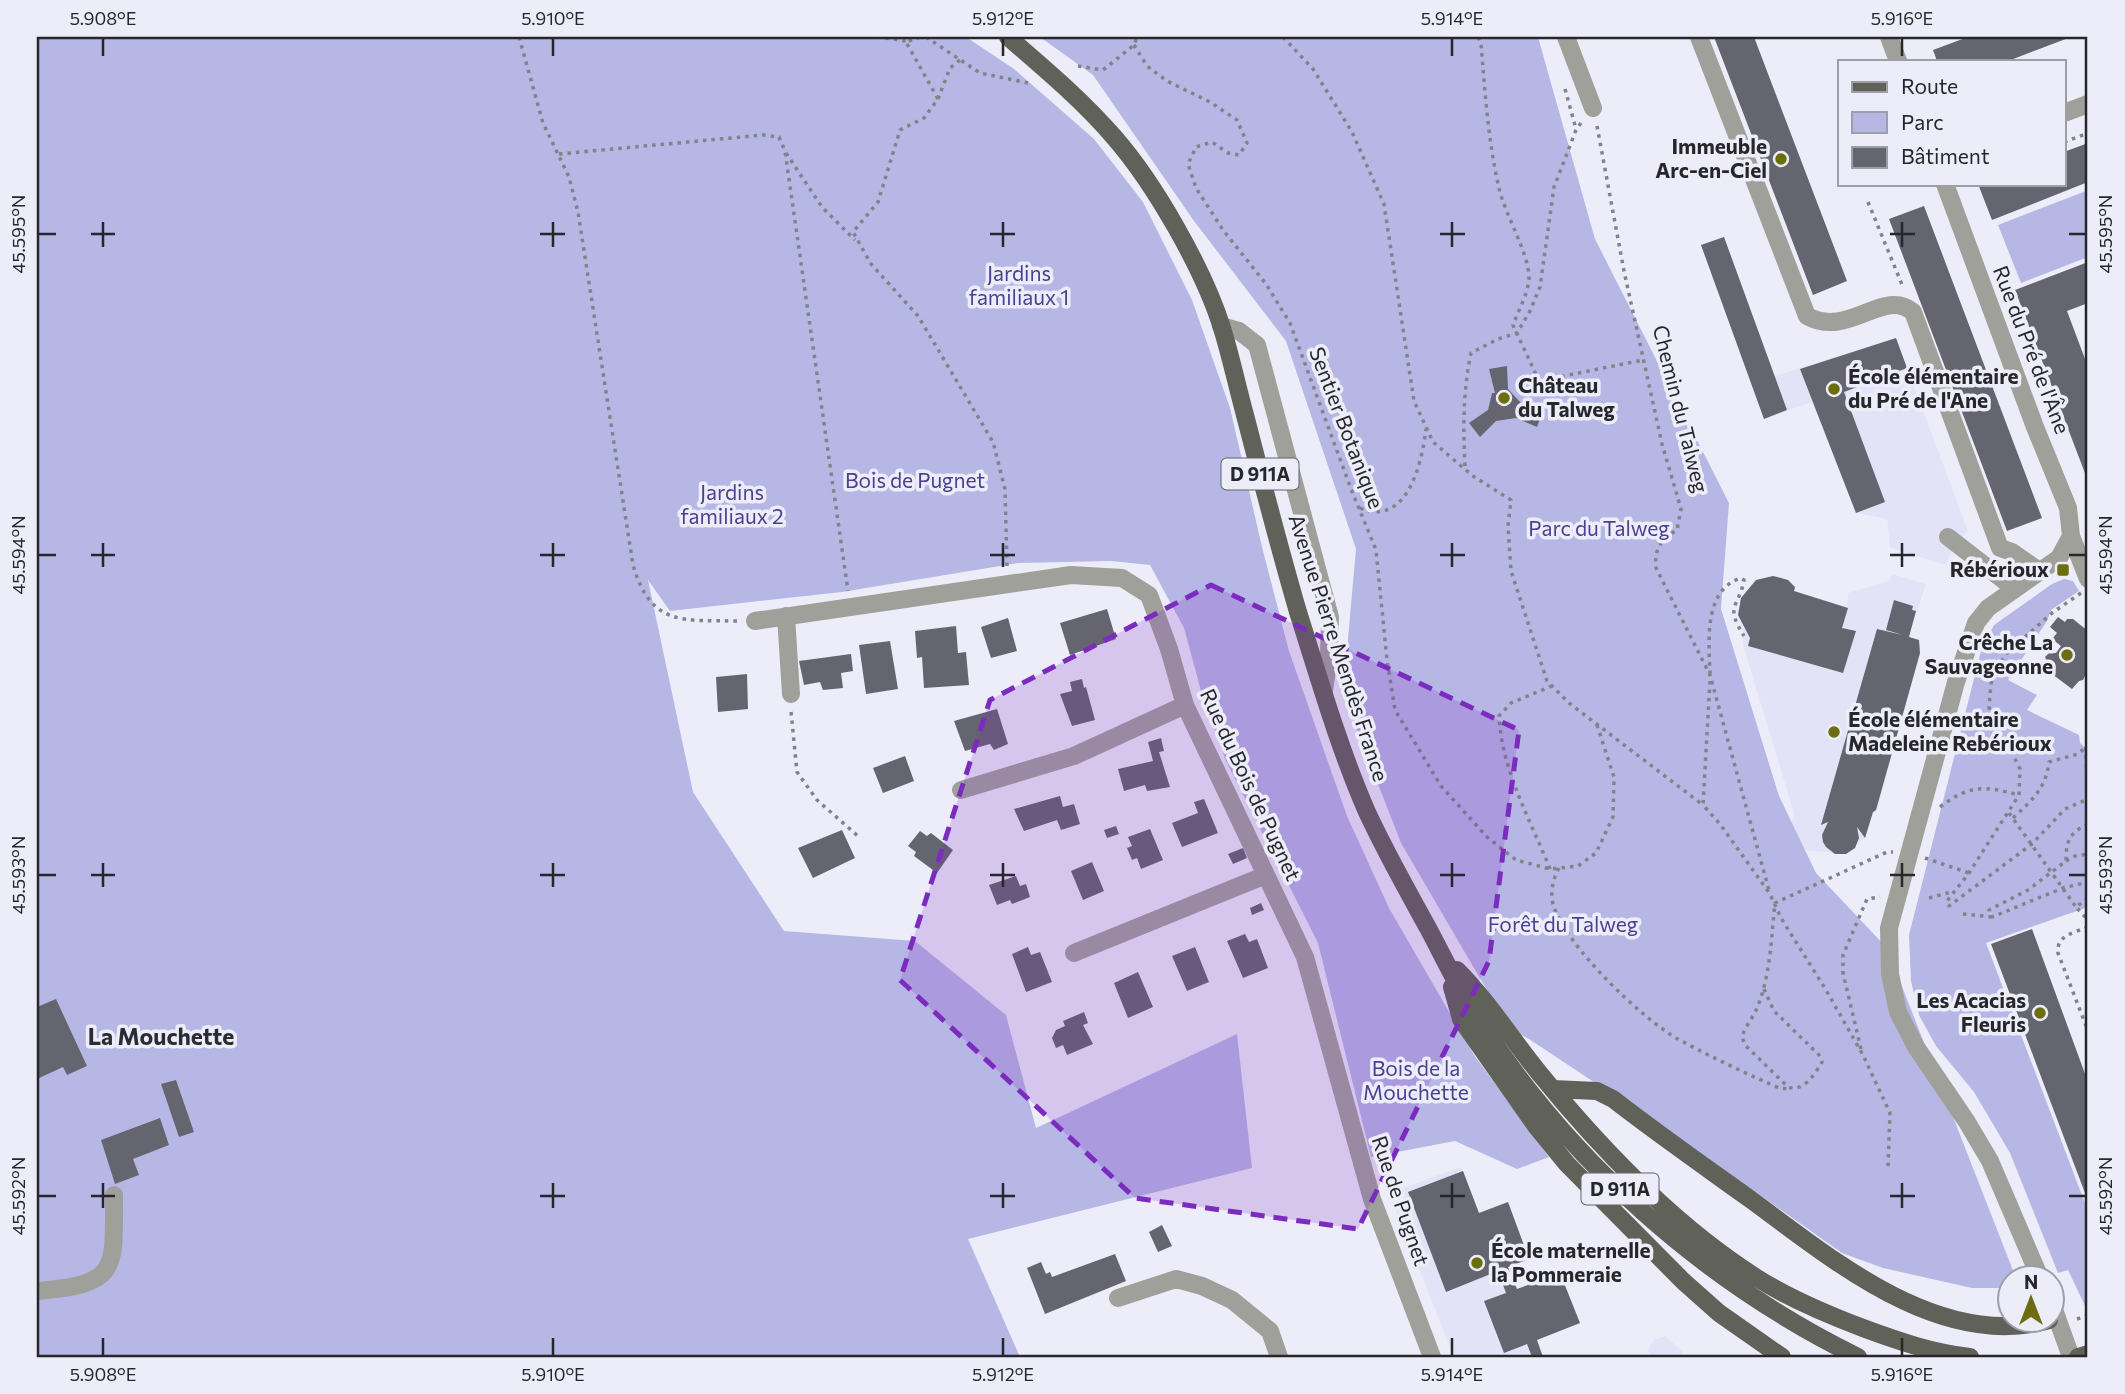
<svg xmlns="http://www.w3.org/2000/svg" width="2125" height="1394" viewBox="0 0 2125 1394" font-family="Commissioner,sans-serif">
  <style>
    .built { fill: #e2e3f7 }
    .green { fill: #b7b7e6 }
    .building { fill: #656570 }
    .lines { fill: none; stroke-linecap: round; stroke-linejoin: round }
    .path { stroke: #82828a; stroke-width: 3.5; stroke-dasharray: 3.5 5; stroke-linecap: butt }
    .minor { stroke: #a0a09b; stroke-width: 18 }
    .major { stroke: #606158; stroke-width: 18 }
    .marked { fill: #7b2cbf; fill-opacity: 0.2; stroke: #7b2cbf; stroke-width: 5; stroke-dasharray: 14 9; stroke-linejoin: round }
    .ticks { fill: none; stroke: #27272b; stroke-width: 2.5 }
    .poi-dot { fill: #6b6d0f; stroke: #ededfa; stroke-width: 2.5 }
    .labels { text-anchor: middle; stroke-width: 7; stroke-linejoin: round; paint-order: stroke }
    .shield { fill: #ededfa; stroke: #626269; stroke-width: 2 }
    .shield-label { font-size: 19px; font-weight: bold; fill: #27272b }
    .poi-label { font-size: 21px; font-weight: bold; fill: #27272b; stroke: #ededfa; text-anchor: end }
    .park-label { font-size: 21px; fill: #4a3f92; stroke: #ededfa }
    .street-label { font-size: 21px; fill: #27272b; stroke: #ededfa }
    .neighbourhood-label { font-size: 23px; font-weight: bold; fill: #2b2b34; stroke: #ededfa }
    .neatline { fill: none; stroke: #27272b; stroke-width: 2.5 }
    .ticks-label { font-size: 18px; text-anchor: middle; fill: #27272b }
  </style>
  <rect width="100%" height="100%" fill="#ededfa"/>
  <path class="built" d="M1724,237L1775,376L1896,338L1968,531L1955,543L1946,565L1890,548L1887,519L1856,513L1812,402L1764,419L1701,245Z
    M1892,574L1926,584L1909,636L1919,640L1920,653L1877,810L1873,813L1865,838L1846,854L1784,848L1794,813L1743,645V629L1738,615L1741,598L1756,580L1773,576L1782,577L1795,587V591L1847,607L1848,593L1889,581Z
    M1461,1167L1479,1213L1508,1202L1529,1259L1508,1267L1516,1289L1560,1273L1580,1323L1537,1340L1543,1357H1454L1389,1193Z
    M1665,1336L1682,1351L1685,1357H1650L1648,1350L1654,1340Z"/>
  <path class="green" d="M37,37H966L1014,69L1094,139L1143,202L1192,300L1230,408L1262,547L1289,651L1347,816L1389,908L1474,1055L1549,1157L1517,1169L1455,1141L1371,1157L1318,943L1226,761L1201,691L1184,628L1150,565L1111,561L1018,563L842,592L670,611L648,580L693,792L784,931L915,941L1006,1015L1036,1128L1237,1034L1252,1168L968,1239L1020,1357H37Z
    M1040,37H1538L1595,239L1729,503L1721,609L1779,796L1816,873L1887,948L2016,1278H2010L2009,1288H1972L1883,1268L1842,1253L1695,1149L1529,1039L1509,1028L1401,843L1343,694L1356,549L1286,341L1194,221L1093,75Z
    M2086,191L2088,197V257L2021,283L1998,225Z
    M2064,579L2073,581L2079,591L2051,610L2047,621L2008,680L2037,695L2027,710L2079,735L2080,743L2088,750V907L1986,943L2088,1211L2087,1310L2068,1270L2058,1273L2010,1153L1974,1092L1936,1046L1919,1015L1911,981L1909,935L1981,651L1994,625L2052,584Z"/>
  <path class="building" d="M1714,37H1754L1847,281L1813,295Z
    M1968,37H2071L2008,61H1937L1933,50Z
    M2088,143V182L1992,220L1978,184H2064V152Z
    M1924,206L2042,518L2007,531L1889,219Z
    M1724,237L1787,410L1764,419L1701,245Z
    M2088,262V303L2067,311L2088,367V481L2015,290Z
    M1896,338L1907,368L1844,392L1885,502L1856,513L1800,369Z
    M1507,366L1508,389L1521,403L1543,411L1537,427L1516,418L1496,421L1480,437L1469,423L1488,410L1492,393H1495L1489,369Z
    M1773,576L1788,580L1795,587L1794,591L1848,608L1842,628L1856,631L1843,673L1748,646L1750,638L1738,615L1741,598L1756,580Z
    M1894,600L1913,606L1912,610L1916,611L1909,637L1919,640L1920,653L1876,810L1873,812L1865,838L1857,827L1859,838L1855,848L1846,854H1835L1826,847L1823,842L1822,835L1828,822L1821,825L1877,629L1903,635L1886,630Z
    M1107,609L1116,639L1070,655L1060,623Z
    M2058,617L2065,622L2067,619H2073L2088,631V651L2085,654L2088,656V670L2083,680L2079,681L2072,689L2044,668L2048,663L2045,657L2049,653H2056L2061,646L2052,639L2057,633L2050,627Z
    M1008,618L1017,651L991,658L981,627Z
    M956,626L958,653L966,652L969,685L924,688L922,657L917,658L915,631Z
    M890,641L898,689L866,694L859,645Z
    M851,654L853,671L841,673L843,688L823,690L820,682L804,685L799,661Z
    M747,674L748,709L718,712L716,677Z
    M1082,679L1084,688L1086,687L1095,720L1072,726L1060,694L1072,691L1070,682Z
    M997,709L1008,744L994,750L990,744L965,751L954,721Z
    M1161,738L1164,751L1159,752L1170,787L1147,791L1145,785L1124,791L1118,769L1153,761L1148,742Z
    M905,756L914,781L883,793L873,768Z
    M1060,796L1063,807L1074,804L1080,824L1061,830L1057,820L1024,831L1014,809Z
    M1204,799L1218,833L1182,847L1172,823L1198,813L1194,802Z
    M1116,826L1119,834L1107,838L1104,830Z
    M1150,829L1163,860L1141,869L1137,858L1132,860L1127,848L1132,846L1128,837Z
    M842,830L855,858L813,878L798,848Z
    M920,831L927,836L931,833L953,850L937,873L914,856L916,852L908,846Z
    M1243,848L1247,858L1233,864L1228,854Z
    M1092,862L1104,891L1083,900L1071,871Z
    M1016,876L1020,886L1026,884L1030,897L1012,904L1010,900L997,905L989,885Z
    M1261,903L1264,910L1252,915L1250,908Z
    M2032,929L2088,1082V1201L1991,944Z
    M1245,934L1249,942L1257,939L1268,968L1243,978L1227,941Z
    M1028,947L1031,955L1040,952L1052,982L1026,992L1012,954Z
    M1195,947L1209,982L1187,991L1172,956Z
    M1138,972L1153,1007L1128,1018L1114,983Z
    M56,999L87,1066L67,1075L63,1067L37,1079V1051L39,1050L37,1007Z
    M1084,1012L1088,1023L1083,1025L1093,1044L1067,1055L1063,1045L1056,1048L1052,1038L1056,1030L1065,1026L1063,1021Z
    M176,1080L194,1132L179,1137L161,1084Z
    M160,1118L169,1145L133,1159L139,1175L115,1184L101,1140Z
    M1463,1171L1479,1213L1508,1202L1529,1259L1508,1267L1517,1289L1560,1273L1580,1323L1537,1340L1543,1357H1532L1527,1344L1504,1353L1484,1301L1506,1293L1498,1271L1446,1292L1408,1192Z
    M1162,1225L1172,1246L1158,1252L1149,1232Z
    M1115,1254L1126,1281L1045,1314L1027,1268L1041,1262L1046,1274L1050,1272L1052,1277Z"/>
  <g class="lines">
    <path class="path" d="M519,37L543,123L569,177L578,212L633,565C651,627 683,620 739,621
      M877,37L906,41
      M920,37L906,42L938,99L924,118L900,130L878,202L853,232L871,264L918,316L993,442L1005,489L1007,566
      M926,37L980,73L1028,83
      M1283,37L1313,69L1352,132L1384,204L1414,401L1433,442L1473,476L1511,500L1508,526L1511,571L1547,681L1569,703L1703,805
      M1478,37L1481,44C1485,91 1488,141 1499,188C1505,215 1530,255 1529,279C1528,294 1518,311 1513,325L1539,381L1643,360
      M1134,45L1147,66L1167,81L1210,102L1237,120L1247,143L1239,155L1228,153L1212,142L1196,147L1188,164L1196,188L1223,230L1266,284L1290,323L1351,489L1376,550L1387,660L1395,710L1441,786L1487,837L1516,860L1550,869L1578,866L1596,853L1613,817L1614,777L1596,722
      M1078,66L1103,70L1134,45L1137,37
      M1565,89L1576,129
      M938,99L950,68L960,60
      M1597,126L1624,271L1662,444L1681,509L1677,530C1661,539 1654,549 1656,568L1710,675L1770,894
      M2064,142L2088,133
      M786,153L822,207L855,240
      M559,154L763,135L779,137L785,151L848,591
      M1868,202L1903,287
      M1465,466C1463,427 1463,391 1471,353L1498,339L1517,333L1530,311L1540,287L1554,187L1576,130L1583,120
      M1360,508C1407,528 1422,463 1426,429
      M2081,593L2052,613L2007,653L1996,669L1991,684L1989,707L1996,731L2008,745L2020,769L2019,795L1969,873L1947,901L1949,906L2032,844L2065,809L2088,799
      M1710,674C1709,642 1703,590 1741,578L1744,580C1739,608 1724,604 1744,636
      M1710,681L1703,805L1720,824L1770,894L1781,918L1826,990L1863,1055L1890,1113L1888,1167
      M791,712L797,772L817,800L859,837
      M2086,747L2088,825
      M1940,807C1970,784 1985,786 2019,795
      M2009,813L2076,907
      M2013,818C2031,801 2046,789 2049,762L2078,754L2086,747
      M2088,824C2069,833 2066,841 2066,861L2028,890L1989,910L1992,917L2063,888L2088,882
      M1925,858L1969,873
      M2066,861L2075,856L2088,854
      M1559,868C1553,879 1550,891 1553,904C1564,944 1642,1019 1678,1039C1711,1057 1745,1073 1779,1088L1788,1089
      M1550,869C1530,819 1502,771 1499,716L1511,703L1552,686
      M1929,898L1951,892
      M2088,898L2076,907L2088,920
      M1963,914L1992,917
      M2088,927C2074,933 2056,935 2058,953L2088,1031
      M1764,989L1774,1011L1819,1055L1822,1062C1815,1074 1803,1093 1788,1087L1745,1045L1742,1037C1745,1026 1753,1018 1757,1008C1771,974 1771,939 1775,903L1887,852H1893
      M1861,1049L1843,973V955L1867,899L1880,897
      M2077,1319L2088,1315"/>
    <path class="minor" d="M1566,37L1593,108
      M1699,37L1807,316C1849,339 1883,287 1913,312L2000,548L2012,552L2039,571
      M1889,37L1898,61
      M2064,113L2088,104
      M1945,184L2035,427L2068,508L2071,536L2059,558L1988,608L1976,623L1956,682L1889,928L1890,974L1898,1012L1916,1047L1967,1122L1990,1161L2040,1278
      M1221,326L1239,331L1257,345L1330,617L1329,654L1324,691
      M2071,536L2088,579
      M1948,537L2015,589
      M786,616L791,694
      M755,621L1071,575L1122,578L1149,595L1169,649L1185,705L1305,957L1372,1199L1432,1357
      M961,790L1074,756L1185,705
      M1074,953L1266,875
      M37,1291C119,1284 114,1271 114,1195
      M1118,1298L1176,1279L1202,1286L1232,1300L1270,1331L1279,1357
      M2052,1304L2071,1357"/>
    <path class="major" d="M1008,37C1045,69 1082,100 1114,137C1155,184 1204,270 1222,328C1231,357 1237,386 1245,415C1262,481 1279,547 1298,612C1319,678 1339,748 1367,812C1385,851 1407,890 1428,928C1443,956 1457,986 1474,1013C1567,1160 1703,1281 1858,1357
      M1457,970C1489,1002 1512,1040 1540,1074C1601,1149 1675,1226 1757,1278C1790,1299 1826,1314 1863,1328C1898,1341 1933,1353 1970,1357
      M1452,987L1461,1019L1536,1126L1567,1164L1683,1281L1719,1313L1782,1357
      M1553,1089L1597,1091L1613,1099C1658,1134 1704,1166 1750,1199C1832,1259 1940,1351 2049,1320
      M2078,1357L2088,1354"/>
  </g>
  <path class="marked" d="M1211,585L1519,730L1489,961L1358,1229L1135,1198L900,980L990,700Z"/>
  <path class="ticks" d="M103,38V56M553,38V56M1003,38V56M1452,38V56M1902,38V56M103,222V247M553,222V247M1003,222V247M1452,222V247M1902,222V247M38,234H56M91,234H115M540,234H565M990,234H1015M1440,234H1465M1890,234H1915M2069,234H2086M103,543V567M553,543V567M1003,543V567M1452,543V567M1902,543V567M38,555H56M91,555H115M540,555H565M990,555H1015M1440,555H1465M1890,555H1915M2069,555H2086M103,863V887M553,863V887M1003,863V887M1452,863V887M1902,863V887M38,875H56M91,875H115M540,875H565M990,875H1015M1440,875H1465M1890,875H1915M2069,875H2086M103,1183V1208M553,1183V1208M1003,1183V1208M1452,1183V1208M1902,1183V1208M38,1196H56M91,1196H115M540,1196H565M990,1196H1015M1440,1196H1465M1890,1196H1915M2069,1196H2086M103,1338V1356M553,1338V1356M1003,1338V1356M1452,1338V1356M1902,1338V1356"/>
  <g class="poi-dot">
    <circle cx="1781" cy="159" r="7"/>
    <circle cx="1834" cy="389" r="7"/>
    <circle cx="1504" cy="398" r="7"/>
    <rect x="2056" y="563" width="14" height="14" rx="3.5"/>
    <circle cx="2067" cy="655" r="7"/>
    <circle cx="1834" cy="732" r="7"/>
    <circle cx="2040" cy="1013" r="7"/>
    <circle cx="1477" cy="1263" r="7"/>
  </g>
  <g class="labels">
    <g class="shield">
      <rect x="1221.5" y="458.5" width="77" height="31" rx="5"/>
      <rect x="1581.5" y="1173.5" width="77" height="31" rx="5"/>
    </g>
    <g class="shield-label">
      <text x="1260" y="481">D 911A</text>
      <text x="1620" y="1196">D 911A</text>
    </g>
    <g class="poi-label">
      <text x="1767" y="154">Immeuble<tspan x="1767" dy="24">Arc-en-Ciel</tspan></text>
      <text x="1848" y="384" text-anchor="start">École élémentaire<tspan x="1848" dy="24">du Pré de l'Ane</tspan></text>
      <text x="1518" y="393" text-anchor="start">Château<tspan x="1518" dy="24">du Talweg</tspan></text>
      <text x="2049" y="577">Rébérioux</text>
      <text x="2053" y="650">Crêche La<tspan x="2053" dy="24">Sauvageonne</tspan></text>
      <text x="1848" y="727" text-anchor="start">École élémentaire<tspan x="1848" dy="24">Madeleine Rebérioux</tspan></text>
      <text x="2026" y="1008">Les Acacias<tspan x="2026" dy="24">Fleuris</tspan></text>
      <text x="1491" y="1258" text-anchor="start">École maternelle<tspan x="1491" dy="24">la Pommeraie</tspan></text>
    </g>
    <g class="park-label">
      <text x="1019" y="281">Jardins<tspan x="1019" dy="24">familiaux 1</tspan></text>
      <text x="915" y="488">Bois de Pugnet</text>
      <text x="732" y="500">Jardins<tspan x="732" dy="24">familiaux 2</tspan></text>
      <text x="1599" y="536">Parc du Talweg</text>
      <text x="1563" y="932">Forêt du Talweg</text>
      <text x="1416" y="1076">Bois de la<tspan x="1416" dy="24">Mouchette</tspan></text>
    </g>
    <g class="street-label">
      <text transform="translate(2031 350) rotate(69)" y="7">Rue du Pré de l'Âne</text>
      <text transform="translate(1680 409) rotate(76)" y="7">Chemin du Talweg</text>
      <text transform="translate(1346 428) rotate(69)" y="7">Sentier Botanique</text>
      <text transform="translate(1338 648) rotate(72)" y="7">Avenue Pierre Mendès France</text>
      <text transform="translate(1250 785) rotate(65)" y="7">Rue du Bois de Pugnet</text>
      <text transform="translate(1400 1201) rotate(71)" y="7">Rue de Pugnet</text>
    </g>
    <g class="neighbourhood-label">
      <text x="161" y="1045">La Mouchette</text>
    </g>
  </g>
  <rect width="2125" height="1394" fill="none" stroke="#ededfa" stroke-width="77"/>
  <rect x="1838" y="60" width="228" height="126" fill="#ededfa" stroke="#9e9ea7" stroke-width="2"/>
  <rect x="1852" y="82" width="35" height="10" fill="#606158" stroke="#9e9ea7" stroke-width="2"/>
  <text x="1901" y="94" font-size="21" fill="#27272b">Route</text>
  <rect x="1852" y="112" width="35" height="21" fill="#b7b7e6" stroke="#9e9ea7" stroke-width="2"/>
  <text x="1901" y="130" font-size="21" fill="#27272b">Parc</text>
  <rect x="1852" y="147" width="35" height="21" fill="#656570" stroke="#9e9ea7" stroke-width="2"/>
  <text x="1901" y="164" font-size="21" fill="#27272b">Bâtiment</text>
  <g transform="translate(2031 1299)"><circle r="33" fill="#ededfa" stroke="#9e9ea7" stroke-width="2"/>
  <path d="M0-5L12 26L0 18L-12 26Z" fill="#6b6d0f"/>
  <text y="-10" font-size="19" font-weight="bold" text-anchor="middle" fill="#27272b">N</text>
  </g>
  <rect x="38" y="38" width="2048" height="1318" class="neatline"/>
  <g class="ticks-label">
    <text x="103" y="25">5.908°E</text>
    <text x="553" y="25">5.910°E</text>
    <text x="1003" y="25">5.912°E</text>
    <text x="1452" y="25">5.914°E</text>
    <text x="1902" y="25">5.916°E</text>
    <text transform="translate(19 234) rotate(-90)" y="6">45.595°N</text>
    <text transform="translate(2106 234) rotate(-90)" y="6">45.595°N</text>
    <text transform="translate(19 555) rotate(-90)" y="6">45.594°N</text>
    <text transform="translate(2106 555) rotate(-90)" y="6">45.594°N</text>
    <text transform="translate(19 875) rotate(-90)" y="6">45.593°N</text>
    <text transform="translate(2106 875) rotate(-90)" y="6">45.593°N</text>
    <text transform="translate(19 1196) rotate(-90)" y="6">45.592°N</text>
    <text transform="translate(2106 1196) rotate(-90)" y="6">45.592°N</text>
    <text x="103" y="1381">5.908°E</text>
    <text x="553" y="1381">5.910°E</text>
    <text x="1003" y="1381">5.912°E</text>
    <text x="1452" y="1381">5.914°E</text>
    <text x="1902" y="1381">5.916°E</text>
  </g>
</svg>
